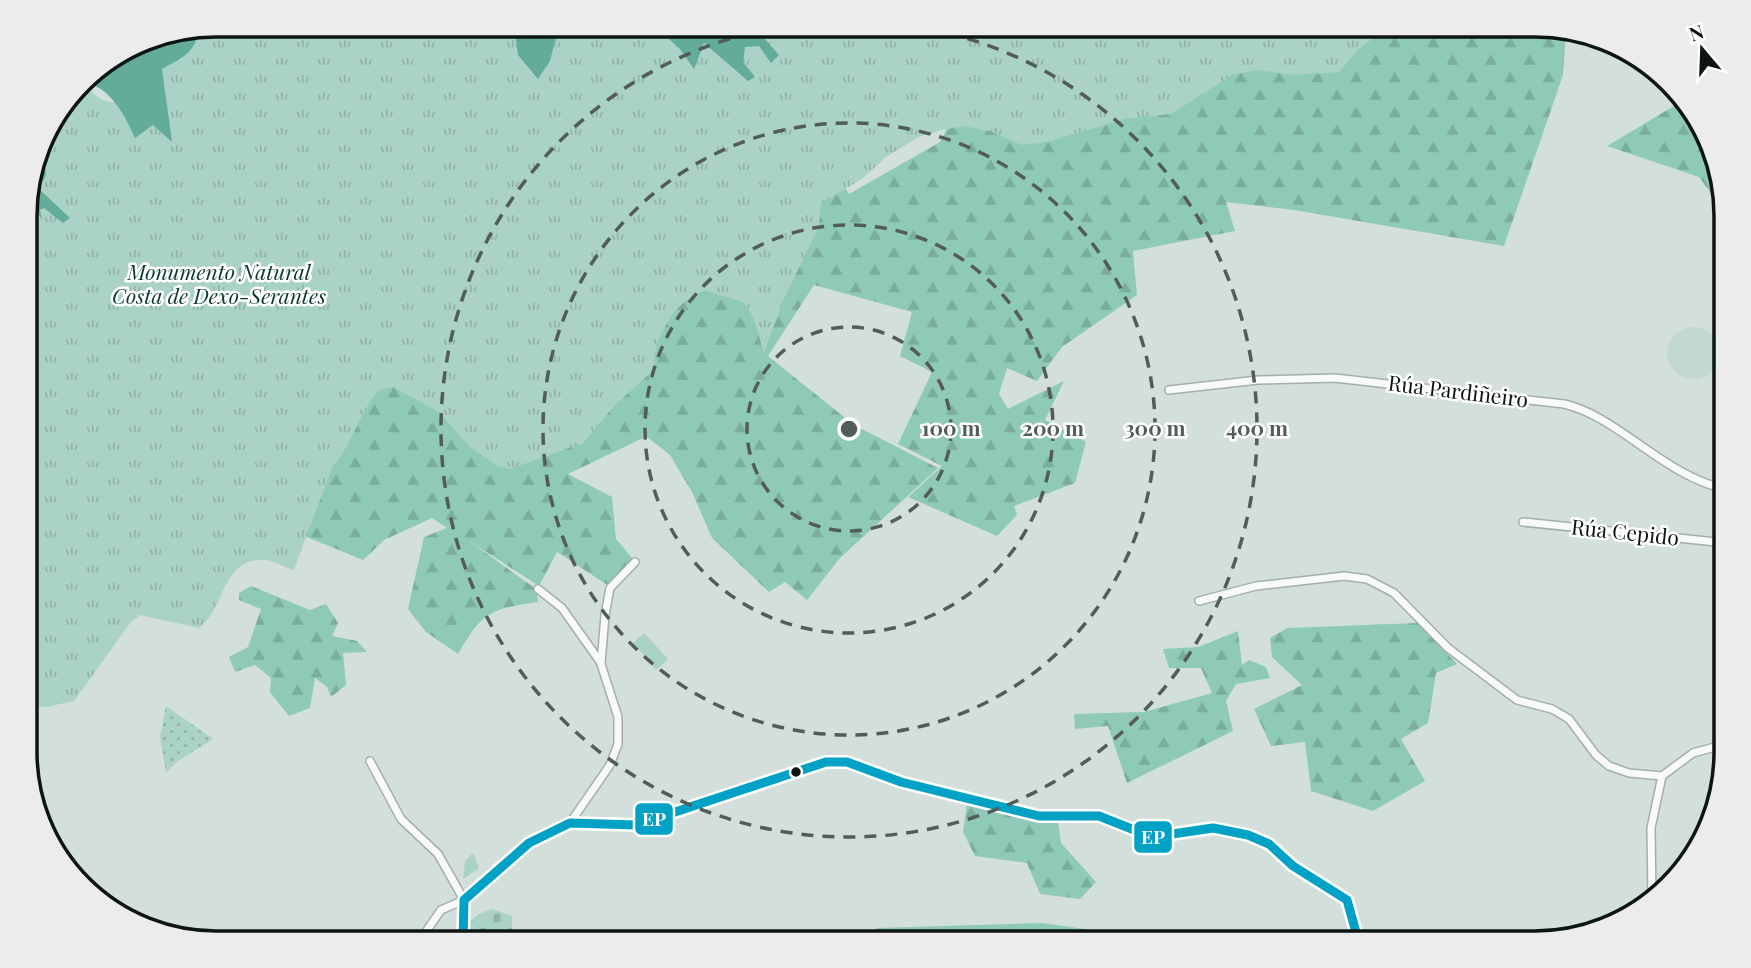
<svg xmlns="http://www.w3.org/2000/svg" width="1751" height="968" viewBox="0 0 1751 968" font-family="'Playfair Display',serif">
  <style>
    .built { fill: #c2d8d0 }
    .grass { fill: url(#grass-dots) }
    .forest { fill: url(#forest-firs) }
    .cemetery { fill: url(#cemetery-stones) }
    .park { fill: url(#park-tufts) }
    .pitch { fill: #abd2c6 }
    .water { fill: #62ac99 }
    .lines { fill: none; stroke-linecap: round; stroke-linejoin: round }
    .street-casing { stroke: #a4aeab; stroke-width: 10 }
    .street { stroke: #f8fafa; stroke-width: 7 }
    .bus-1-casing { stroke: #fff; stroke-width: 14 }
    .bus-1 { stroke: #01a2c5; stroke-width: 9 }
    .ring { fill: none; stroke: #525c58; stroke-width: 3.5; stroke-dasharray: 12 9 }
    .bus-dot { fill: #0d1512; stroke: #fff; stroke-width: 2.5 }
    .labels { text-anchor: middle; stroke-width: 5; stroke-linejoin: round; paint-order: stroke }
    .park-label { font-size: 21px; font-style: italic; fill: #0b382d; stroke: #fff }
    .street-label { font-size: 21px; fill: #0d1512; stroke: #fff }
    .rim { fill: none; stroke: #0d1512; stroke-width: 3.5 }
    .centre { fill: #525c58; stroke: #fff; stroke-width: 3.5 }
    .ring-label { font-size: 21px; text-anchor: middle; font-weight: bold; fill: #525c58; stroke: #fff; stroke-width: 5; stroke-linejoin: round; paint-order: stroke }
    .line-badge { stroke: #fff; stroke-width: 2.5 }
    .badge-label { font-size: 19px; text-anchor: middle; font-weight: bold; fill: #fff }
  </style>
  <defs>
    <pattern id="grass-dots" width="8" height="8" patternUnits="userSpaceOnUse" patternTransform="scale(1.75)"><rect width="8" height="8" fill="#abd2c6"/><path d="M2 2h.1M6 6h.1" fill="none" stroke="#92b3a9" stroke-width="1.8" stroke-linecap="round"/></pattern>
    <pattern id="forest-firs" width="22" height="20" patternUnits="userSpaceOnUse" patternTransform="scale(1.75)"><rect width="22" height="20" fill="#8fcab9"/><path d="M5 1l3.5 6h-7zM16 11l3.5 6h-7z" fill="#7aad9e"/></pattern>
    <pattern id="cemetery-stones" width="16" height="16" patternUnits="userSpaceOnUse" patternTransform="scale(1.75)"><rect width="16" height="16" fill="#abd2c6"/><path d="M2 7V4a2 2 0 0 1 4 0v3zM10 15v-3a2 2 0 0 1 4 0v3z" fill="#92b3a9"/></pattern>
    <pattern id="park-tufts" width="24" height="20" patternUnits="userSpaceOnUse" patternTransform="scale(1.75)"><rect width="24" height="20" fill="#abd2c6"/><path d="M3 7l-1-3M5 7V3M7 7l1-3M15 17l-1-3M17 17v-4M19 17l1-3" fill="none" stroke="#92b3a9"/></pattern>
  </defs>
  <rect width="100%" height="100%" fill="#d3dfdb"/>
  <path class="built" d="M1667 353a26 26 0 1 1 52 0a26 26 0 1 1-52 0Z"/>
  <path class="grass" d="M166,706L213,739L175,763L166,773L160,737Z"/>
  <path class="forest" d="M1139,25H1536L1566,33L1563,75L1504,246L1294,210L1226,202L1235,231L1133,251L1137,295L1062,347L1037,381L1007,368L999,394L1008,409L1064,381L1045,420L1086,442L1075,483L1014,506L1017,515L997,536L908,497L942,466L898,444L932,372L900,356L912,312L814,285L768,356L854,425L938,468L840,558L807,600L785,582L769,592L712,538L692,492L670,455L642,433L643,438L568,474L612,497L616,539L633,559L609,586L557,552L539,586L469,541L536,589L538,602C490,609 482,612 458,654L426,632L408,609L424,537L447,528L432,518L384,540L363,560L268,521L26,546V283L50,293L816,142L849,194L940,142L969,86Z
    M1684,100L1695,110L1726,203V214L1699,177L1607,146Z
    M251,586L310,610L326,604L338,623L332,636L357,641L367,652L343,653L346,685L331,697L327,687L315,678L310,708L289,716L270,692L271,678L255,665L235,672L229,657L248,647L261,609L239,600V593Z
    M1418,623L1457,664L1436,673L1428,723L1401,739L1425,781L1373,811L1311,791L1305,742L1271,746L1254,709L1302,685L1272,657L1270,638L1287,628Z
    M1238,631L1242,665L1249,660L1266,667L1270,678L1236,684L1226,701L1233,731L1127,783L1108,726L1075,729L1074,714L1144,712L1212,693L1201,668H1169L1163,649L1198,647Z
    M967,804L1029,820L1058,821L1061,843L1096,882L1080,899L1040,894L1027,863L975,856L963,832Z
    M1042,923L1120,934L1119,943H874L876,928Z"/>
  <path class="cemetery" d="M493,909L512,916V932L501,943H468L465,930C473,917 478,913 493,909Z"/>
  <path class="park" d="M216,25H656C695,47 696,51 738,32L741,25H1390L1359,49L1339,72L1294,75L1258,70L1232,75L1171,114L1124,119L1047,142L1022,145L989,131L964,126L942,130L919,137L886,157L862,179L821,203L819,226L782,303L764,353C759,339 756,318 747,307C741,300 731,298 723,296C716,294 709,290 702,292C676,298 650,344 655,369L615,405L583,443L510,469L497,466L469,446L439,412L393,387L379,390C359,413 352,445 332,468L294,570C285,568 273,560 263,560C221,559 225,610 199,628L140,615L131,622L74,701L46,707L26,706V192L44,131L82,82C91,91 102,104 115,102C144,72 173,33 216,25Z
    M473,853L479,868L463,879L465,861Z"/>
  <path class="pitch" d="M644,633L668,659L656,670L633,643Z"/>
  <path class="water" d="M514,25H559L550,61L538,79L518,55Z
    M653,25H752L779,55L771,63L759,46L745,47L743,62L755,77L748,81L704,43L694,69L679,48Z
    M199,28C196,53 182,58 162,69L172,142L153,125L135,138C126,117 108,82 81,83L89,72L143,39Z
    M38,150L44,153L46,175L39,189L70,218L63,223L44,208L40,210L42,220L38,213L30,210L35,240C20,206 28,185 38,150Z"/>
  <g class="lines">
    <defs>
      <path id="street" d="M1169,390L1258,380L1335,378L1564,404C1618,416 1665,477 1726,489
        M1523,522L1726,543
        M538,589L562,608L601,663
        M1199,601L1256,586L1344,576L1367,579L1394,593L1448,648L1517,700L1552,709L1569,719L1596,755L1609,766L1629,773L1662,776
        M370,761L401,819L438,854L464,900L441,910L418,943
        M570,823L610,765L618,744V717L601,664L605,615L610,588L635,562
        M1652,900L1651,828L1662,776L1693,753L1726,744
        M463,943L464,900L529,843L570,823L636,825L672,815L826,762H847L901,782L1039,816H1099L1152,837L1213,828L1248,835L1269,844L1293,866L1347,900L1359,943"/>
    </defs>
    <use href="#street" class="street-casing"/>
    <use href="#street" class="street"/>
    <defs>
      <path id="bus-1" d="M463,943L464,900L529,843L570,823L636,825L826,762H847L901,782L1039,816H1099L1152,837L1213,828L1248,835L1269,844L1293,866L1347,900L1359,943"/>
    </defs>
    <use href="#bus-1" class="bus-1-casing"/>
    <use href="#bus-1" class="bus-1"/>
  </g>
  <g class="ring">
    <circle cx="849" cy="429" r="102"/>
    <circle cx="849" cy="429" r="204"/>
    <circle cx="849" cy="429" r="306"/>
    <path d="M906 25A408 408 0 1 1 792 25"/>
  </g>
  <circle class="bus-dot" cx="796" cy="772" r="6"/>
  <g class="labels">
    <g class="park-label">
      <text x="219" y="280">Monumento Natural<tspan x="219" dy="24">Costa de Dexo-Serantes</tspan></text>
    </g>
    <g class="street-label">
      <text transform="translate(1458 392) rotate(7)" y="7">Rúa Pardiñeiro</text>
      <text transform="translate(1625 533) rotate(6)" y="7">Rúa Cepido</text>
    </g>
  </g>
  <path d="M0 0H1751V968H0ZM216 37H1535A179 179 0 0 1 1714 216V752A179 179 0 0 1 1535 931H216A179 179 0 0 1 37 752V216A179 179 0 0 1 216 37Z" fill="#ececec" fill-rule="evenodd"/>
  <path class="rim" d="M216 37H1535A179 179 0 0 1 1714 216V752A179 179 0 0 1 1535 931H216A179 179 0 0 1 37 752V216A179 179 0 0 1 216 37Z"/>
  <circle cx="849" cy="429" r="10" class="centre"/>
  <g class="ring-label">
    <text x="951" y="436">100 m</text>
    <text x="1053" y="436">200 m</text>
    <text x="1155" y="436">300 m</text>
    <text x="1257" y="436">400 m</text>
  </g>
  <g class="line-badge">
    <rect x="634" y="802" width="40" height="34" rx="7" fill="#01a2c5"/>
    <rect x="1133" y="820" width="40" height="34" rx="7" fill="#01a2c5"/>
  </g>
  <g class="badge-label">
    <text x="654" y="826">EP</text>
    <text x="1153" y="844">EP</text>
  </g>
  <g transform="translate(1702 49) rotate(341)" stroke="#ffffff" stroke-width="5" paint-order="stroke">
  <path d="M0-5L12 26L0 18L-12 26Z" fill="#0d1512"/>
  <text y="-10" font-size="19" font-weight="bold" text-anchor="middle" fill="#0d1512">N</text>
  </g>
</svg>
